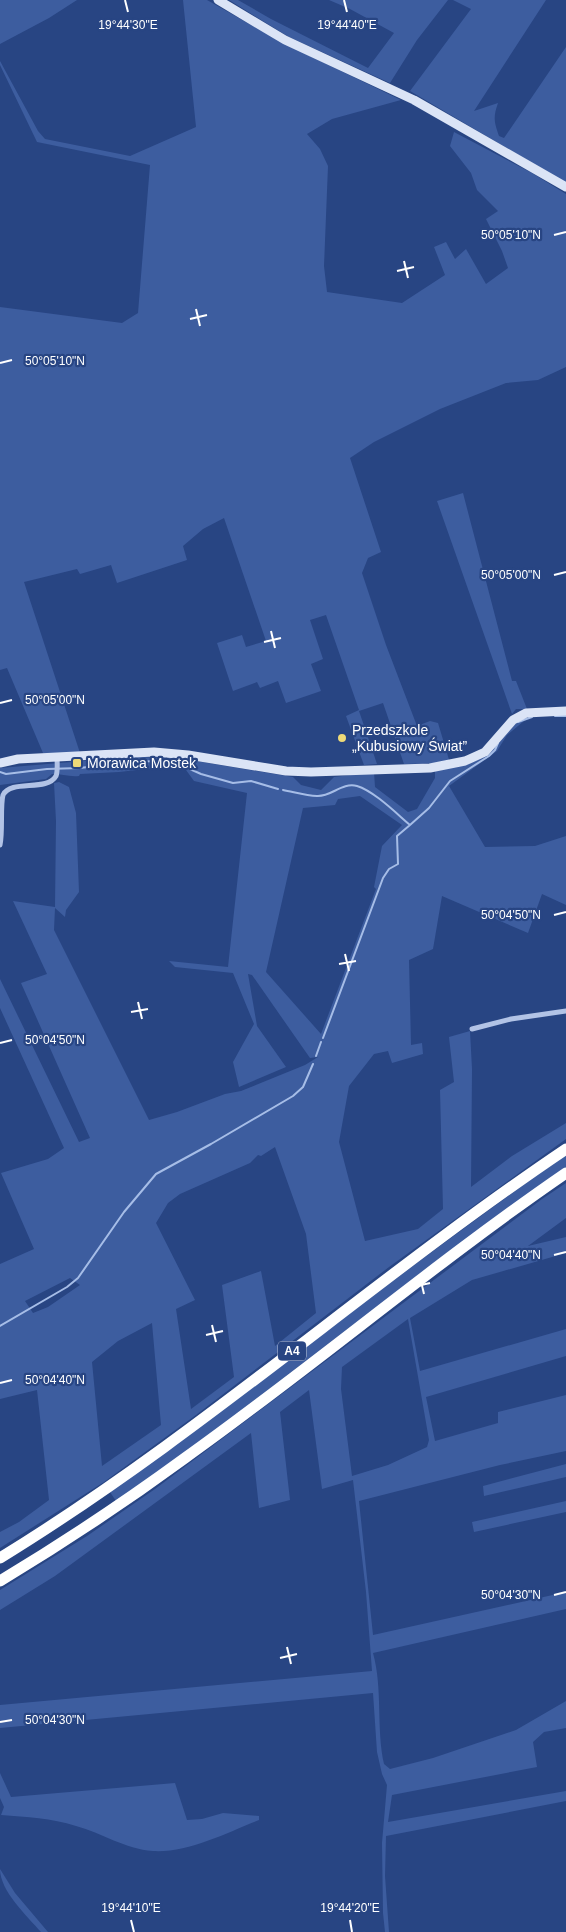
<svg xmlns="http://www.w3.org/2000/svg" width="566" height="1932" viewBox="0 0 566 1932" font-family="Helvetica,sans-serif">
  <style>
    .green { fill: #3d5d9f; fill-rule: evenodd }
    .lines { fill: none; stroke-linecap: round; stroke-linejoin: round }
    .stream { stroke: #a6bde7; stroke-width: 2 }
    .street { stroke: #b2c3e6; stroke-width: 5 }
    .secondary { stroke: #dbe4f6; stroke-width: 9 }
    .highway { stroke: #fff; stroke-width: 11 }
    .ticks { fill: none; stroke: #fff; stroke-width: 2 }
    .poi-dot { fill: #eeda78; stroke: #284583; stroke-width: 2 }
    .labels { text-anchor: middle; stroke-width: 4.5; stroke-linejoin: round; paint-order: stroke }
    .shield { fill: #284583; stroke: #bec7da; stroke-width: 1 }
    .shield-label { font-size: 12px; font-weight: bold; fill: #fff }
    .poi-label { font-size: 14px; fill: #fff; stroke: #284583; text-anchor: start }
    .ticks-label { font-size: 12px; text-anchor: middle; fill: #fff; stroke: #284583; stroke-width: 4.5; stroke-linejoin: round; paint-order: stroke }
  </style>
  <rect width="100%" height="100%" fill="#284583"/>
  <path class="green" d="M0,0H77L49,18L0,44Z
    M183,0H207L283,43L401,100L332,119L307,134L320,149L328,166L324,266L327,292L402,303L445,275L434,247L446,242L455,259L466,249L486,284L508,268L502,251L486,219L498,211L477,190L471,173L450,146L454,132L532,173L566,194V367L538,380L506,383L440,409L374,442L350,458L381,552L368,558L362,573L386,645L417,726L430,721L438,723L450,763L404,764L383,703L359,711L377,764L364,765L346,716L359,710L326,615L310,620L323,659L311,664L321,691L286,703L278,681L260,688L257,682L233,691L217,643L242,635L246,647L266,641L224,518L203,529L183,546L187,560L117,583L111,565L80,574L77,569L24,582L80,753H43L7,668L0,670V307L122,323L138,313L150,165L37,142L0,65V61L38,131L45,139L130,156L196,127Z
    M229,0H238L271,19L368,68L394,33L350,9L329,0H448L417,40L390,83L289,37Z
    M453,0H546L474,111L498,103C493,117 494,122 499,136L504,138L566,47V183L410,91L471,9Z
    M463,493L512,681H516L527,709H516L512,714L437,501Z
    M522,718L524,721L507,735L497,751L449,786L485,847L535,846L566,836V905L542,894L528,933L442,896L433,949L409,960L411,1045L422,1043L423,1054L392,1063L388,1051L374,1054L349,1086L339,1142L365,1241L418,1229L443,1209L440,1090L454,1082L449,1037L470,1031L472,1069L471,1187L512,1156L566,1123V1139L389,1267L196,1415L104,1482L0,1548V1532L19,1522L49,1500L37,1390L0,1399V1264L34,1249L1,1173L48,1159L64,1148L0,1008V979L79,1142L90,1138L21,983L47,974L13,901L55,907L56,821L54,783L59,782L69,787L76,813L79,892L66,910L65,917L55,908L54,930L149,1120L177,1112L225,1094L241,1091L305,1065L318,1057L310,1058L252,975L248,974L257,1026L286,1067L239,1087L233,1062L254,1024L233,973L175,967L169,961L228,967L247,793L194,781L186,770L172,766L119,772L80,774L79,776C69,777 62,774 52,774L46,779L0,785V768L131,757L178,758L293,777L301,785L321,790L334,777L374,772L375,787L408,812L417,809L435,778V769L466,763ZM360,796L402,825L382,846L374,887L376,889L321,1034L266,972L303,808L335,805L338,799ZM275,1147L306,1234L316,1313L275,1346L261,1271L222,1285L234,1377L191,1409L176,1309L195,1300L156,1223L168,1203L180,1194L250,1163L258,1155L261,1156ZM70,1278L80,1285L48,1307L33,1313L25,1301ZM152,1323L161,1425L102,1466L92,1362L118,1341Z
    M566,1155V1168L448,1252L197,1444L116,1501L110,1492C264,1382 411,1263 566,1155Z
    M566,1183V1218L528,1246L566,1237V1253L472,1280L410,1318L420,1371L566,1329V1356L426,1397L435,1441L498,1423V1412L566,1395V1451L500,1465L359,1501L373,1635L566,1592V1609L373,1653C383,1689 376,1728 384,1764L390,1769L433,1758L516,1730L566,1701V1728L544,1732L533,1742L537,1767L392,1795L388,1822L566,1791V1801L386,1836L385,1876L389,1932H385L383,1913L382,1843L387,1785L382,1774L377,1752L373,1693L0,1728V1705L372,1671L366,1592L353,1480L322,1489L309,1390L280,1412L290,1500L259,1508L251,1433L55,1576L0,1610V1590L87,1536L155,1489L542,1199ZM408,1319L429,1440L427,1447L388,1465L352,1476L341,1389L342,1367Z
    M566,1464V1477L484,1496L483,1486Z
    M566,1501V1512L474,1532L472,1522Z
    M0,1773L11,1797L175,1783L187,1820L202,1819L223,1813L259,1816V1820C226,1833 188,1853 153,1851C125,1849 102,1833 76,1826C51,1818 27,1817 1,1815L4,1807L0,1798Z
    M0,1869L15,1893L48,1932H41C27,1916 0,1891 0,1869Z"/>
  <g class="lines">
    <path class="stream" d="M555,716H566
      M518,722L532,717
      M0,772L6,774L47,769L80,768L127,762L158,761L181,765L201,774L233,783L251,781L278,789
      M283,790C294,792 306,796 317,796C331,797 342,782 357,786C374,791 397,814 410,825L429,808L450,781L489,756L495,750L498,743
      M323,1038L383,878L389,869L398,864L397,836L410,825
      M316,1056L321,1042
      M0,1326L67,1287L78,1278L124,1212L156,1174L211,1144L293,1096L303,1087L313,1064"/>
    <path class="street" d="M0,845C3,831 0,807 3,795C11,779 47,792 56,776C58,771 57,762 57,757
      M472,1029L511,1019L566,1011"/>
    <path class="secondary" d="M218,0L285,40L414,100L566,187
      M0,763L18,759L154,752L188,755L286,771L311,772L430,768L465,761L485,752L513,720L526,713L566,711"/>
    <path class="highway" d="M0,1558C199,1436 373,1279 566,1149
      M0,1581C63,1543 125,1502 185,1458C314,1366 435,1263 566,1173"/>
  </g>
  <path class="ticks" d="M125,0L128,12M344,0L347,12M554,235L566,232M404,261L408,278M397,271L414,267M196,309L200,326M190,319L207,315M0,363L12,360M554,575L566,572M271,631L275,648M264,642L281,638M0,703L12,700M554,915L566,912M345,954L349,971M339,964L356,961M138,1002L142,1019M131,1012L148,1009M0,1043L12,1040M554,1255L566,1252M420,1277L424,1294M413,1287L430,1283M212,1325L216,1342M206,1335L223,1331M0,1383L12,1380M554,1595L566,1592M287,1647L291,1664M280,1658L297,1654M0,1722L12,1720M131,1920L134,1932M350,1920L352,1932"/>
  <g class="poi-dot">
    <circle cx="342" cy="738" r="5"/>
    <rect x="72" y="758" width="10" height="10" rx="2.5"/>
  </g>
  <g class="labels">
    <rect class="shield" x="278" y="1341.5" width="28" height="19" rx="4"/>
    <g class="shield-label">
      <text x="292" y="1355">A4</text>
    </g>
    <g class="poi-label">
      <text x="352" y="735">Przedszkole<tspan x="352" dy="16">„Kubusiowy Świat”</tspan></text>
      <text x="87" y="768">Morawica Mostek</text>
    </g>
  </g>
  <g class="ticks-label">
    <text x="128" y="29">19°44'30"E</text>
    <text x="347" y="29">19°44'40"E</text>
    <text x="511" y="239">50°05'10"N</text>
    <text x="55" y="365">50°05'10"N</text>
    <text x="511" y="579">50°05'00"N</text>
    <text x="55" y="704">50°05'00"N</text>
    <text x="511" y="919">50°04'50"N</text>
    <text x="55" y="1044">50°04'50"N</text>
    <text x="511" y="1259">50°04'40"N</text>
    <text x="55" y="1384">50°04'40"N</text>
    <text x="511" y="1599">50°04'30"N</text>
    <text x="55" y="1724">50°04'30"N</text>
    <text x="131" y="1912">19°44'10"E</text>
    <text x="350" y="1912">19°44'20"E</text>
  </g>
</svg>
